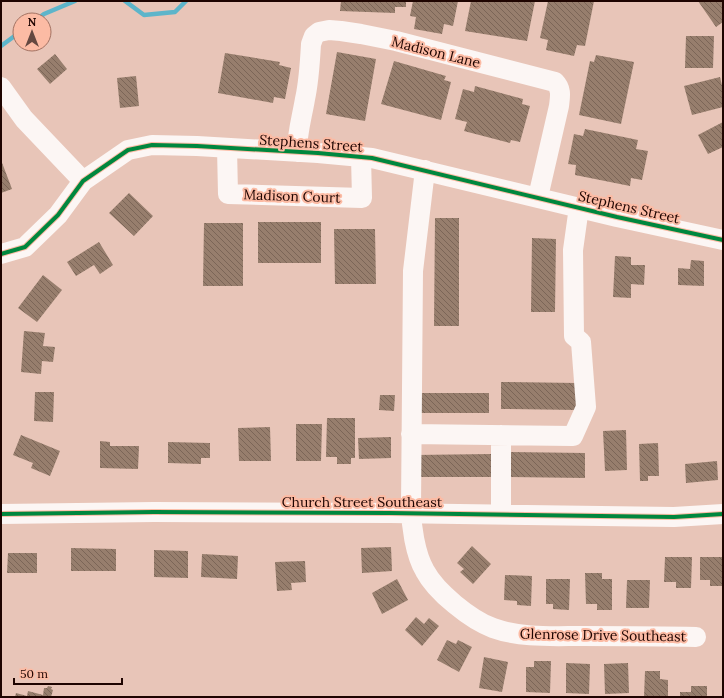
<svg xmlns="http://www.w3.org/2000/svg" width="724" height="698" viewBox="0 0 724 698" font-family="Lora,serif">
  <style>
    .lines { fill: none; stroke-linecap: round; stroke-linejoin: round }
    .stream { stroke: #5db5ca; stroke-width: 4.5 }
    .building { fill: url(#building-back-hatch) }
    .minor { stroke: #fcf6f4; stroke-width: 20 }
    .cycleway-casing { stroke: #fcbba4; stroke-width: 6 }
    .cycleway { stroke: #00873e; stroke-width: 4 }
    .labels { text-anchor: middle; stroke-width: 4; stroke-linejoin: round; paint-order: stroke }
    .street-label { font-size: 14px; fill: #1e0400; stroke: #fcbba4 }
  </style>
  <defs>
    <pattern id="building-back-hatch" width="6" height="6" patternUnits="userSpaceOnUse"><rect width="6" height="6" fill="#977e6d"/><path d="M-1 5l2 2M0 0l6 6M5-1l2 2" fill="none" stroke="#7b6557"/></pattern>
  </defs>
  <rect width="100%" height="100%" fill="#e8c5b8"/>
  <g class="lines">
    <path class="stream" d="M125,1L144,15L175,12L186,1
      M36,20L44,14L75,1
      M1,46L20,32"/>
  </g>
  <path class="building" d="M341,1H406V7H395V13L340,11Z
    M413,1H458L453,26L444,24L442,34L414,29L416,17L410,16Z
    M471,1H535L527,41L465,31Z
    M548,1H594L585,46L577,45L574,56L546,50L548,40L540,38Z
    M698,1H723V22L716,27Z
    M686,36H714L713,68H685Z
    M337,52L376,59L365,121L326,114Z
    M225,53L280,62L279,65L291,68L285,99L274,97L273,103L218,93Z
    M55,54L67,69L50,84L37,69Z
    M596,55L634,62L621,124L579,115L590,61L594,62Z
    M394,61L446,76L444,80L451,82L441,120L381,104Z
    M136,76L139,106L120,108L117,78Z
    M720,77L723,90V107L692,115L684,86Z
    M475,86L523,99L522,104L530,106L520,142L511,140L510,143L464,131L467,122L455,119L463,89L474,92Z
    M723,122V147L708,154L698,135Z
    M585,129L638,140L636,149L648,151L642,180L631,178L630,186L575,175L576,165L568,164L574,134L583,136Z
    M1,160L12,189L1,193Z
    M129,193L153,216L134,236L109,213Z
    M435,218H459V326H434Z
    M258,222H321V263H258Z
    M204,223H243V286H203Z
    M334,229H375L376,284H335Z
    M532,238L556,239L555,312H531Z
    M99,242L113,265L100,274L94,265L76,276L67,262Z
    M615,256L631,257V265H645L644,285L631,284V298L613,297Z
    M691,260L704,261V286L678,285V268L690,269Z
    M43,275L62,290L37,322L18,308Z
    M24,331L45,333L43,346L55,347L53,362L42,361L41,374L21,372Z
    M501,382L577,383V410L501,409Z
    M35,392H54L53,422L34,421Z
    M419,393H489V413H419Z
    M380,395H395L394,411L379,410Z
    M327,418H355V458H351V464H337V457H326Z
    M296,424H322L321,461H296Z
    M270,427L271,461H239L238,428Z
    M626,430L627,470L605,471L603,431Z
    M21,435L60,451L50,476L31,468L33,463L13,455Z
    M391,437V458L359,459L358,438Z
    M100,441L110,442V446H139L138,469L100,468Z
    M168,442L210,443V458H201V464L168,463Z
    M658,443L659,476H648V481H640L639,444Z
    M510,452L585,453V478L510,477Z
    M491,454L492,477H415L414,455Z
    M717,461L718,480L686,483L685,464Z
    M472,546L491,564L473,584L460,572L464,569L457,563Z
    M391,547L392,571L362,573L361,548Z
    M71,548L116,549V571H71Z
    M154,550L188,551V578L154,577Z
    M8,553H37V573H7Z
    M202,554L238,556L237,579L201,577Z
    M665,557H692L691,588H676V582H664Z
    M700,557H723V586H710V580H700Z
    M305,561L306,582L291,583L292,590L277,591L275,562Z
    M585,573H602V579H612V610H597V604H586Z
    M505,575L532,576L531,606L517,605V601L504,600Z
    M397,579L408,600L382,614L372,593Z
    M546,579H570L569,610L553,609V604H546Z
    M627,580H650L649,608H626Z
    M416,617L424,624L429,618L439,626L422,646L405,630Z
    M447,640L456,644L458,640L472,647L459,672L437,660Z
    M484,657L508,662L502,692L479,688Z
    M534,661H551L550,693L526,692V667H534Z
    M566,663L590,664L589,694L566,693Z
    M628,663L629,693L605,694L604,664Z
    M645,671H660V679L668,680V697H644Z
    M48,686L52,687L51,689L53,690L51,697H15L16,693L27,696L28,691L43,695L44,688H47Z
    M691,686H707V697H680V692H691Z"/>
  <g class="lines">
    <path class="minor" d="M1,87L24,119L83,181
      M227,148L228,194L362,198L361,157
      M297,152C297,133 302,117 305,99C309,81 310,62 311,44L314,36L319,32L329,30L341,31L361,34L396,41L555,82C562,89 560,97 559,106L538,197
      M425,170L413,271L411,506C411,525 415,554 425,571C436,592 471,620 493,628C521,638 552,636 581,636C619,636 658,636 696,637
      M1,254L25,247L58,215L83,181L128,150L152,145L197,146L318,153L372,158L617,217L723,240
      M411,434L573,436L586,407L581,342L574,336L573,250L579,207
      M501,435V514
      M1,514L154,512L390,513L674,517L723,514"/>
    <defs>
      <path id="cycleway" d="M1,254L25,247L58,215L83,181L128,150L152,145L197,146L318,153L372,158L617,217L723,240
        M1,514L154,512L390,513L674,517L723,514"/>
    </defs>
    <use href="#cycleway" class="cycleway-casing"/>
    <use href="#cycleway" class="cycleway"/>
  </g>
  <g class="labels">
    <g class="street-label">
      <text transform="translate(436 52) rotate(14)" y="5">Madison Lane</text>
      <text transform="translate(311 143) rotate(4)" y="5">Stephens Street</text>
      <text transform="translate(292 196) rotate(2)" y="5">Madison Court</text>
      <text transform="translate(629 207) rotate(13)" y="5">Stephens Street</text>
      <text x="362" y="507">Church Street Southeast</text>
      <text transform="translate(603 635) rotate(1)" y="5">Glenrose Drive Southeast</text>
    </g>
  </g>
  <rect width="724" height="698" fill="none" stroke="#1e0400" stroke-width="4"/>
  <g transform="translate(32 32)"><circle r="19" fill="#fcbba4" stroke="#a37262"/>
  <path d="M0-3L7 15L0 10L-7 15Z" fill="#654840"/>
  <text y="-6" font-size="11" font-weight="bold" text-anchor="middle" fill="#1e0400">N</text>
  </g>
  <path d="M14 678v6h108v-6" fill="none" stroke="#1e0400" stroke-width="2"/>
  <text x="20" y="678" font-size="12" fill="#1e0400" stroke="#fcbba4" stroke-width="3" paint-order="stroke">50 m</text>
</svg>
